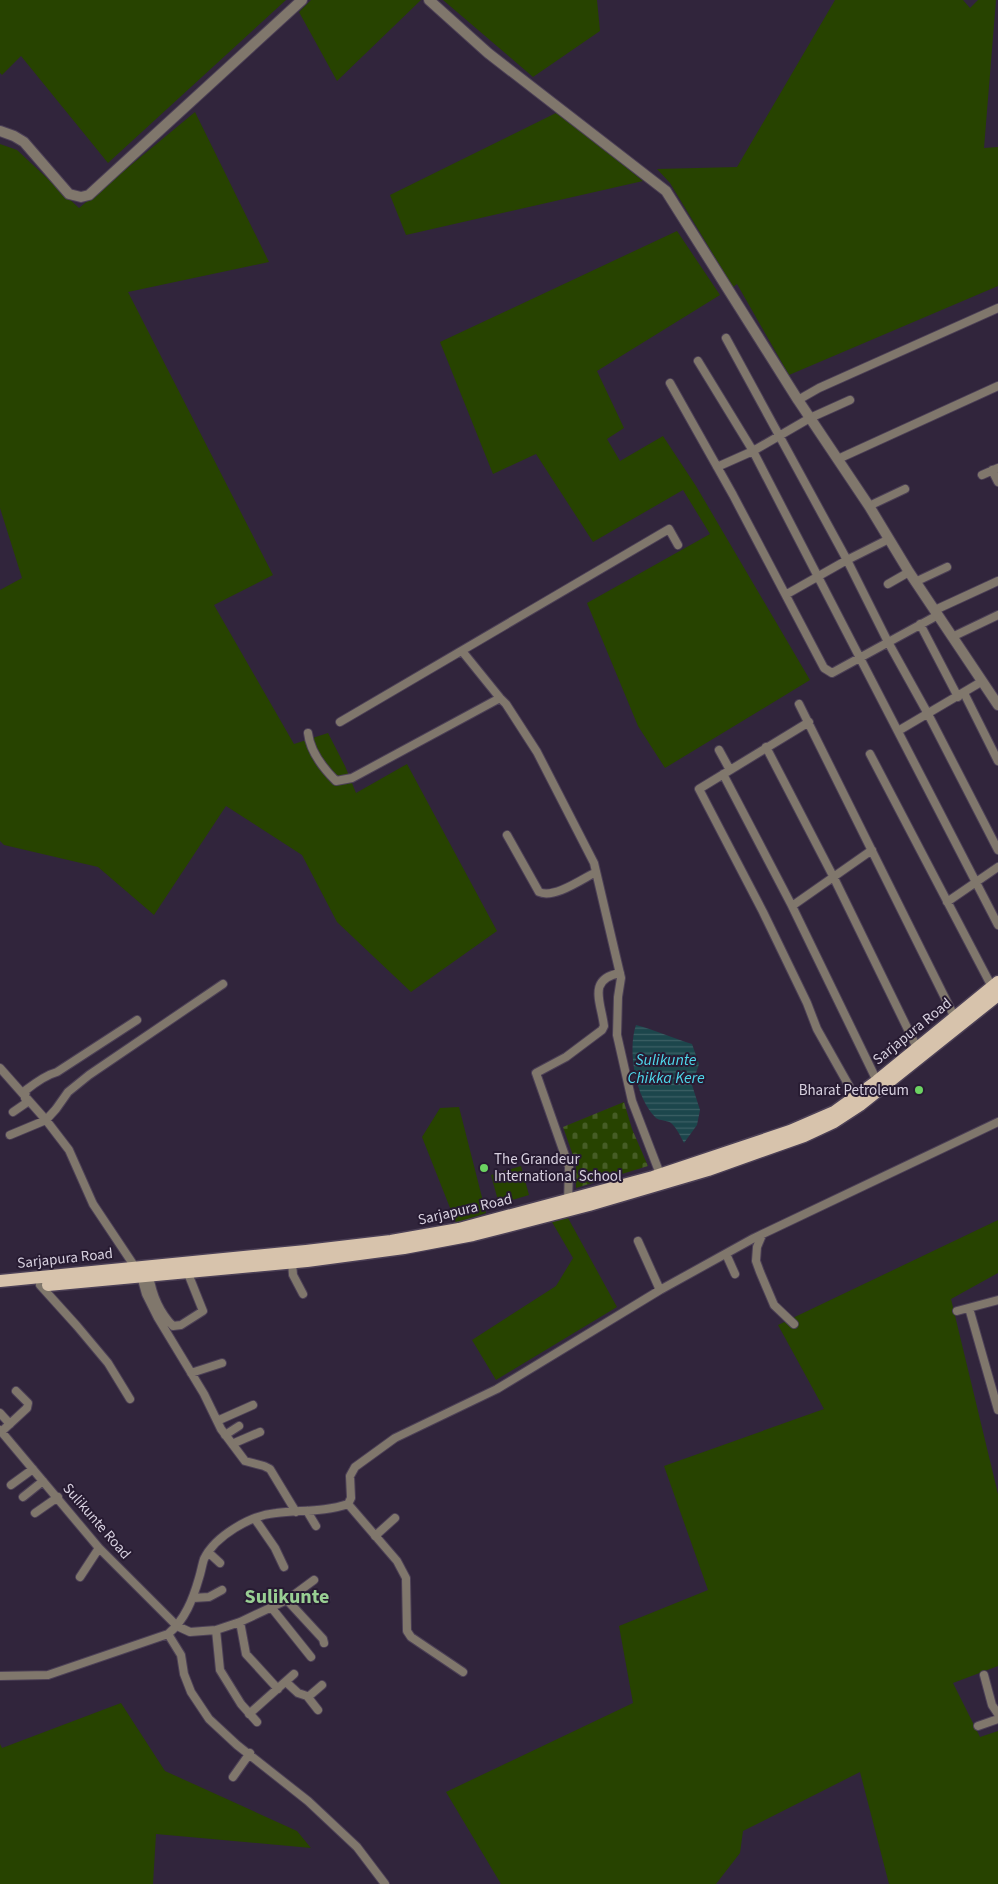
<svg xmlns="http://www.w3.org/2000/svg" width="998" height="1884" viewBox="0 0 998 1884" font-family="'Source Sans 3',sans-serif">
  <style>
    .green { fill: #274300 }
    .cemetery { fill: url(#cemetery-stones) }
    .water { fill: url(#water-rules) }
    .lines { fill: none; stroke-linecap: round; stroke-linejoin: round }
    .minor-casing { stroke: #4c4056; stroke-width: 10 }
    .tertiary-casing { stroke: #4c4056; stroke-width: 12 }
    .primary-casing { stroke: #4c4056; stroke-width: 15 }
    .minor { stroke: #80776c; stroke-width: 8 }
    .tertiary { stroke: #80776c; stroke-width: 10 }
    .primary { stroke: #d7c3ac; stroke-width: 12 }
    .poi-dot { fill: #6cd362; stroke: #271b32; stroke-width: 2 }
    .labels { text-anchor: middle; stroke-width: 4; stroke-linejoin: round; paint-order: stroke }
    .street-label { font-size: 15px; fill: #d7d0df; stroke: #271b32 }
    .poi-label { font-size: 15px; fill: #d7d0df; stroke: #271b32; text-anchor: end }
    .water-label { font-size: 16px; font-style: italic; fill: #4ed8eb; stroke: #271b32 }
    .district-label { font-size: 20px; font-weight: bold; fill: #99cf93; stroke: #271b32 }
  </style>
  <defs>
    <pattern id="cemetery-stones" width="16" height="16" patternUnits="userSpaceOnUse" patternTransform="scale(1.25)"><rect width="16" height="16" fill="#274300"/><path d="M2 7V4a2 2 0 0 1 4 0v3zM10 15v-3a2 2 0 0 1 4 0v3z" fill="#465d25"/></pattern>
    <pattern id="water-rules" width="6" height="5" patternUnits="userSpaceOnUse" patternTransform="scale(1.25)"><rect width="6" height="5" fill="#1c464c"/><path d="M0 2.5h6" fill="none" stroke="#3c6065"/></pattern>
  </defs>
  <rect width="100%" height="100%" fill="#31253c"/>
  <path class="green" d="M0,0H286L108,163L21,56L2,75L0,73Z
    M311,0H421L337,81L299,12Z
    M443,0H597L600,31L533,77Z
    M835,0H963L970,8L978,0H996L984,148L998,147V286L789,375L737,284L733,287L670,183L657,169L737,167Z
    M195,112L269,262L128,292L273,575L214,605L294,744L328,733L345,766L356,793L407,764L497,931L411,992L337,922L302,855L226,806L154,915L98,867L4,845L0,841V590L22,578L0,508V144L17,150L79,208Z
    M558,112L643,181L406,235L390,195Z
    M677,231L720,295L597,371L624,428L607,439L620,461L663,436L696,486L810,680L665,768L638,726L587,603L710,534L683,490L593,542L536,454L493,474L440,342Z
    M459,1107L486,1213L456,1223L422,1137L440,1108Z
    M521,1166L529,1195L499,1204L491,1175Z
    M568,1218L617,1307L496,1380L472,1340L556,1286L573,1258L552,1222Z
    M998,1220V1273L951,1299L998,1494V1666L953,1683L980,1737L998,1731V1884H889L860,1772L743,1831L740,1853L716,1884H501L446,1792L633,1703L619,1626L708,1590L664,1466L824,1409L778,1325Z
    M121,1703L165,1771L297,1831L311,1848L156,1834L153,1884H0V1744L2,1748Z"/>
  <path class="cemetery" d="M624,1102L632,1129L648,1166L576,1188V1164L563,1127Z"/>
  <path class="water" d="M636,1025C655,1030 673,1038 692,1044L699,1064L692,1085L700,1110L697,1125L684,1143C681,1137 676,1127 671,1123C667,1120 660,1121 656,1118C636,1099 627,1051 636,1025Z"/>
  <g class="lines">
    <defs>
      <path id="minor" d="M726,338L847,560L888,642L928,714L998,850
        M698,361L753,451L998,925
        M670,383L733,495L824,668L832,673L938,615
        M798,400L819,388L998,308
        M838,459L998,386
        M717,467L753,451L810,418L850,400
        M992,470L998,482
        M982,475L998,468
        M869,506L905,489
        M915,582L947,567
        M888,584L909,572
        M787,594L847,560L889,539
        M935,610L998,581
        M920,624L958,697
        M952,637L998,615
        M462,651L500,698L506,704L537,752L594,863L621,978L618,997L617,1035L632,1101L660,1174
        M964,693L998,761
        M799,704L955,1018
        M340,722L669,529L678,545
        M809,722L699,789L763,912L807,1003L817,1029L857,1100
        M898,731L981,682
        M308,733C310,751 323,768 336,781L352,778L500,698
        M766,747L834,878L918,1050
        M719,750L730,770
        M870,754L992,987
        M723,774L792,906L877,1081
        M507,835L539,892C554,899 582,879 596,872
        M947,902L998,867
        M792,906L872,850
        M0,1068L46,1120L69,1150L93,1204L141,1276L146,1294L158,1318L204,1394L221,1429L245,1461L264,1466L270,1469L296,1512
        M25,1098L26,1090C35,1083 46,1075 57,1072L137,1020
        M13,1112L29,1101
        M10,1135L46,1120L56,1109L68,1092L89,1075L223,984
        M568,1203L569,1167L536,1073L566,1057L602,1030L604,1026C601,1002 587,979 620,973
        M762,1235L757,1247L756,1261L760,1272L774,1305L794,1324
        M638,1241L660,1290
        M726,1254L735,1274
        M292,1262L293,1275L303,1294
        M149,1275C152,1294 159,1312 173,1326L181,1325L203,1311L187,1271
        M40,1285L77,1326L108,1363L130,1399
        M969,1308L998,1410
        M957,1311L998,1300
        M191,1373L222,1363
        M0,1413L10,1424
        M217,1421L253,1405
        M0,1430L99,1548L177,1626L190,1632L216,1630L240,1622L287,1600L326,1598
        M1,1432L27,1408L28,1403L16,1391
        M225,1435L239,1426
        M232,1444L260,1432
        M11,1485L33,1469
        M23,1497L43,1481
        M348,1504L397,1561L406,1578L407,1631L411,1637L463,1672
        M307,1511L316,1526
        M35,1513L58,1497
        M255,1519L275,1548L284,1567
        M375,1536L395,1518
        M208,1552L220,1563
        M80,1577L99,1548
        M314,1580L287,1600L323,1639L324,1643
        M193,1598L209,1597L222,1590
        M271,1607L311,1657
        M240,1622L246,1654L278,1689
        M216,1630L220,1670L241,1704L257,1722
        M984,1675L992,1705L998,1714
        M0,1676L48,1675L168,1634
        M286,1682L298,1693L307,1696L318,1710
        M308,1697L322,1685
        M249,1714L294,1674
        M978,1726L998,1719
        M233,1777L250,1753
        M385,1884L357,1847L308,1801L237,1745L209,1719L191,1692L184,1674L181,1655L168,1634C185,1620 193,1599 199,1578C201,1572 202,1565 204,1559C215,1536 251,1515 276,1513C300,1510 325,1512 348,1504L351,1498L350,1476L355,1467L395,1438L497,1389L660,1290L754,1238L998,1122"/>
      <path id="tertiary" d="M429,0L488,53L666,191L798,400L869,506L909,572L998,705
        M0,131L14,136L24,142L69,194L81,197L89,195L302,0"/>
      <path id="primary" d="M0,1281L306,1251L391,1241L459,1229L653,1177L790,1131L834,1112L877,1081L998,982
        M48,1285L307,1261L404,1248L473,1235L589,1205L708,1170L804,1136L834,1122L860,1105L998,995"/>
    </defs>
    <use href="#minor" class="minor-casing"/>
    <use href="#tertiary" class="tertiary-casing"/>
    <use href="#primary" class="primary-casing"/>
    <use href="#minor" class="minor"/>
    <use href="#tertiary" class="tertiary"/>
    <use href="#primary" class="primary"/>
  </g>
  <g class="poi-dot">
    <circle cx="919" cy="1090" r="5"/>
    <circle cx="484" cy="1168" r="5"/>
  </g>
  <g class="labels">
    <g class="street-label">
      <text transform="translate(912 1031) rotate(-39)" y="5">Sarjapura Road</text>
      <text transform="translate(465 1209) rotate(-13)" y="5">Sarjapura Road</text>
      <text transform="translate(65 1258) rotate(-6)" y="5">Sarjapura Road</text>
      <text transform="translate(97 1521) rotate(49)" y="5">Sulikunte Road</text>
    </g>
    <g class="poi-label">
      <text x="909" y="1095">Bharat Petroleum</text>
      <text x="494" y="1164" text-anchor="start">The Grandeur<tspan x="494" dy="17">International School</tspan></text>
    </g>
    <g class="water-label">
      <text x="666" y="1065">Sulikunte<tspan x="666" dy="18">Chikka Kere</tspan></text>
    </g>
    <g class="district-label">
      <text x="287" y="1603">Sulikunte</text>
    </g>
  </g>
</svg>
